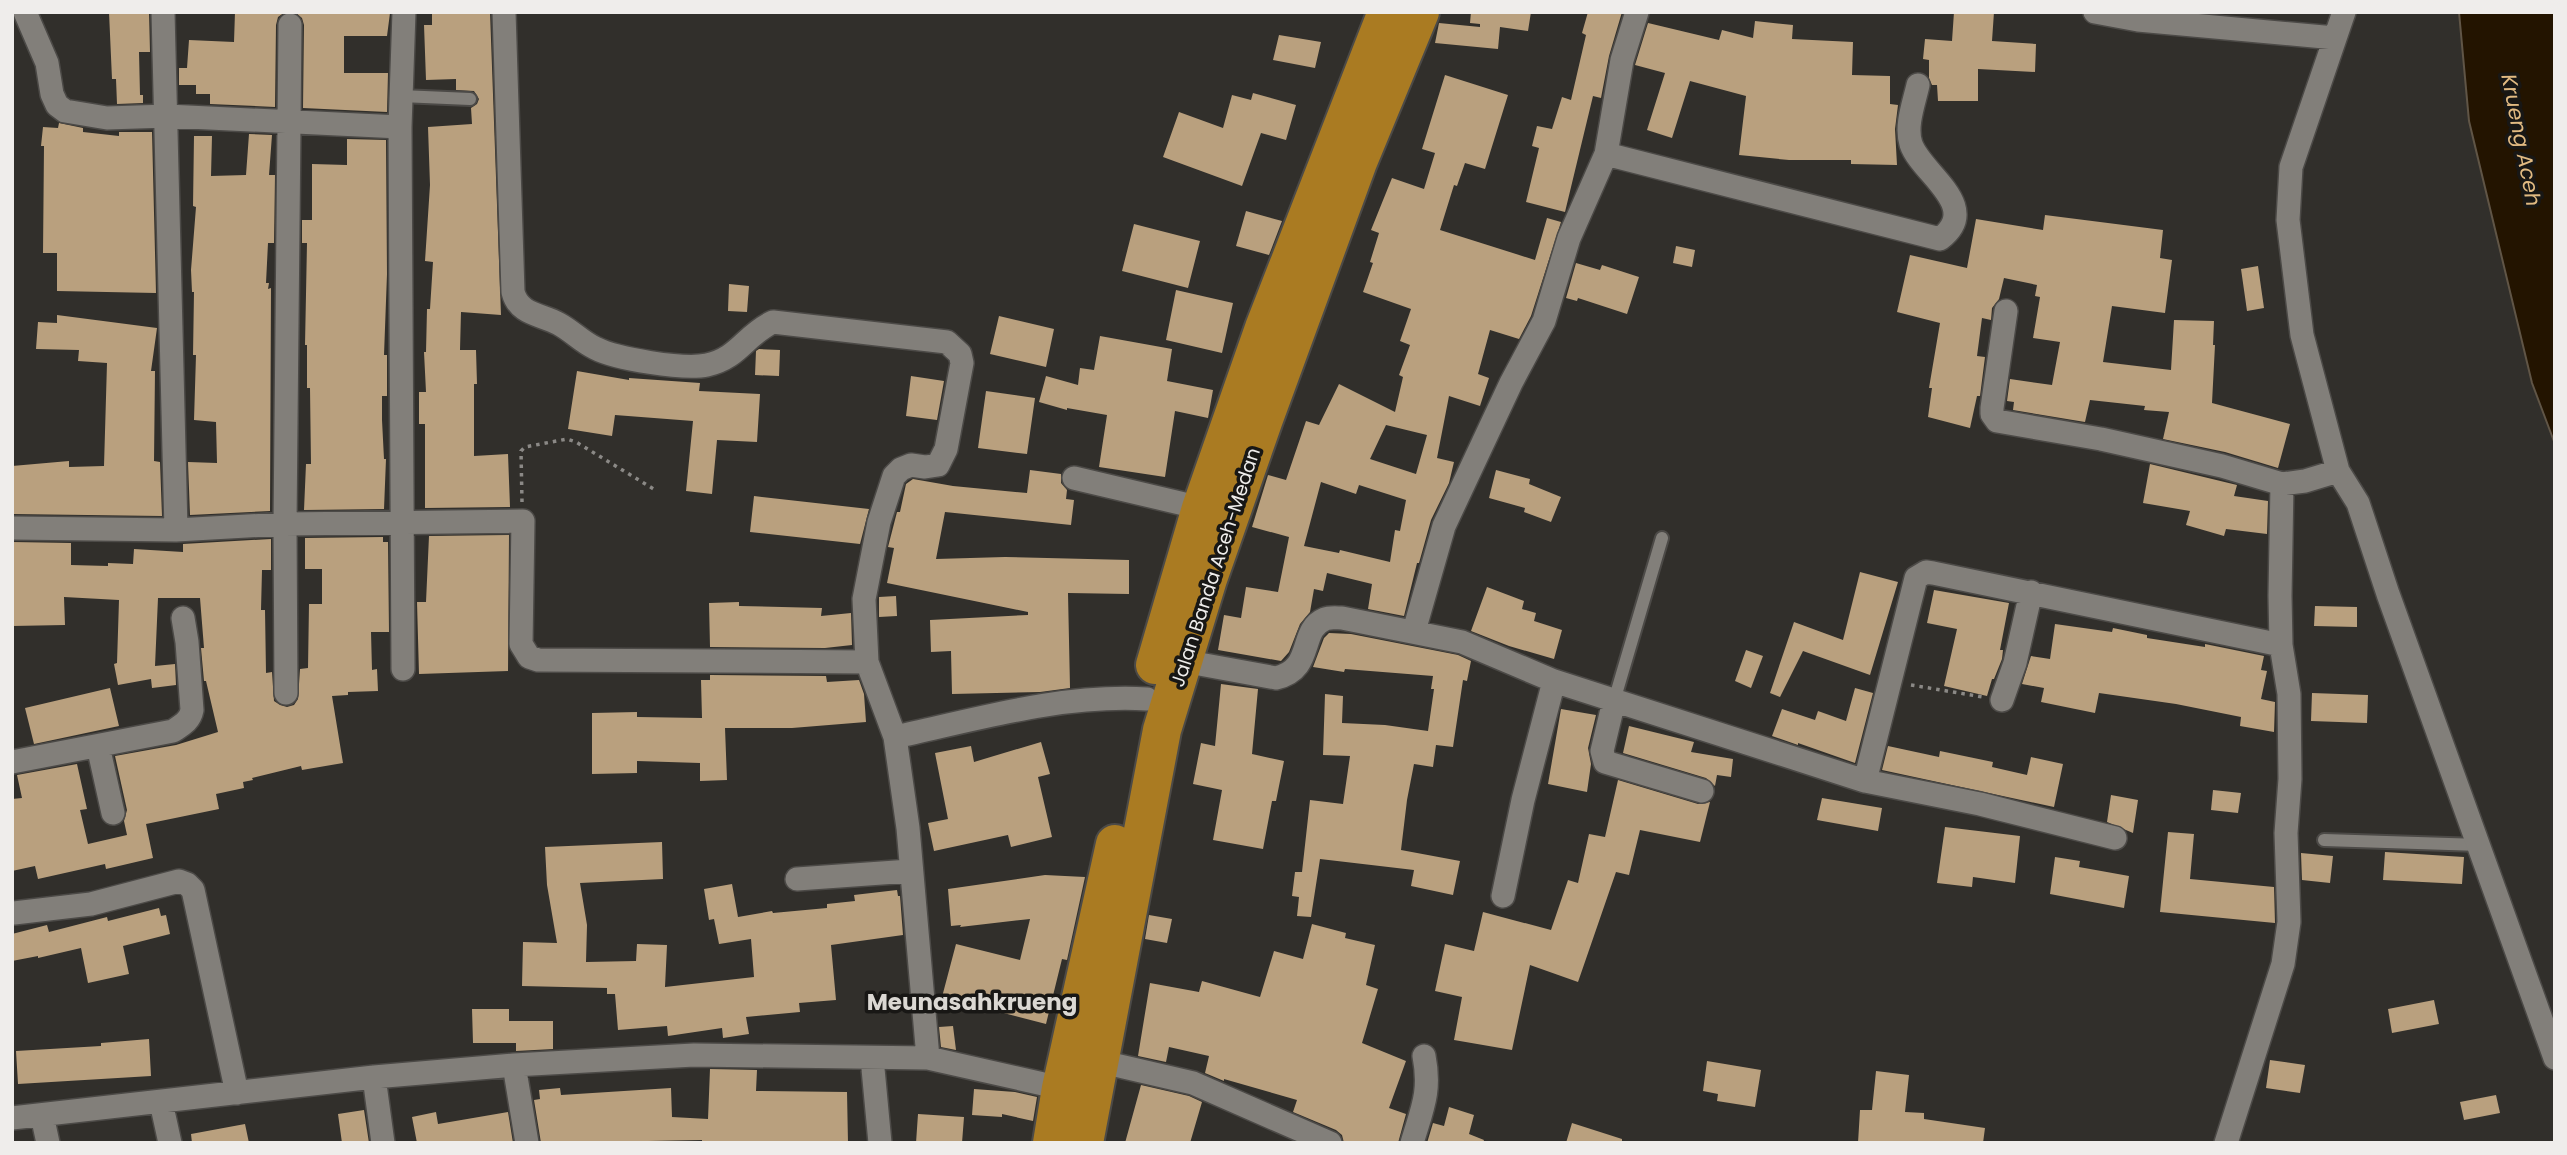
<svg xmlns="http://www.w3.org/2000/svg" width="2567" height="1155" viewBox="0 0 2567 1155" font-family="Poppins,sans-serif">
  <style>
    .water { fill: #231400; stroke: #605546; stroke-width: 2 }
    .building { fill: #b9a07e; fill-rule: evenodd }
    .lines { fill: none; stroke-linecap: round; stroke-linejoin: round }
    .service-casing { stroke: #4c4a47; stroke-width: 16 }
    .minor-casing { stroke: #4c4a47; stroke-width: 26 }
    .trunk-casing { stroke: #4c4a47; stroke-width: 42 }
    .path { stroke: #8b8986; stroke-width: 3.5; stroke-dasharray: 3.5 5; stroke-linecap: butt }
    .service { stroke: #827f7a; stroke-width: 12 }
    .minor { stroke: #827f7a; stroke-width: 23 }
    .trunk { stroke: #aa7b22; stroke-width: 38 }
    .labels { text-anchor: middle; stroke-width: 7; stroke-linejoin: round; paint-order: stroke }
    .street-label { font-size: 19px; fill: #efedeb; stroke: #181715 }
    .water-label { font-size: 21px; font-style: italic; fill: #e1ba82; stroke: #181715 }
    .quarter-label { font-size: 23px; font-weight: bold; fill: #dbd8d3; stroke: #181715 }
  </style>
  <rect width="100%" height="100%" fill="#312f2b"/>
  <path class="water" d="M2459,12H2555V444L2532,383L2469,121Z"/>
  <path class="building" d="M109,12H149L150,52H139L140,95H143V103L117,104L116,79H112Z
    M235,12H285L278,17L276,25L275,107L210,104V94H196V85H179V68H187L189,40L234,42Z
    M295,12L390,13L387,36H344V73H388L387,112L303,108L304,25L302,18Z
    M432,12H490L501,315L461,312L460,350H476L477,384H474V456L508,454L510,507L425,508V424H419V392H426L424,352H426L427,309H430L433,262L425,261L430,185L428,127L472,124L471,108L477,104L479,99L474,91L456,90V79L426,80L424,25H432Z
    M1471,12H1531L1528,31L1500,27L1498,49L1435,43L1439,23L1480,27V24L1470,23Z
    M1588,12H1622L1609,56L1601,98L1593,96L1565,212L1526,202L1539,148L1532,146L1537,126L1552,129L1562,97L1571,100L1586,35L1582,33Z
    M1954,12H1994L1992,41L2036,44L2035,72L1978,69V101H1938L1937,85H1932L1929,78V60L1923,59L1925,39L1952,41Z
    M1755,21L1793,25L1792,39L1853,42L1852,75L1890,76V104L1898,105L1895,129L1897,165L1851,164V160H1789L1739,155L1746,96L1690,81L1672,138L1647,130L1665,73L1635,65L1648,23L1719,40L1722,30L1753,38Z
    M1279,35L1321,42L1315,68L1273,60Z
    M1445,75L1508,95L1485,169L1465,163L1457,186L1454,185L1440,230L1535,260L1547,218L1561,222L1531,316L1519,339L1490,330L1478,374L1489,378L1480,406L1449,396L1437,458L1454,462L1449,483L1431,520L1419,563H1417L1404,616L1368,609L1372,584L1327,573L1323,591L1314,589L1310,612L1300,624L1289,652L1281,661L1218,650L1224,615L1241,618L1246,587L1278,592L1289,537L1252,527L1268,475L1286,480L1306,421L1319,425L1339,384L1395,412L1403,377L1399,375L1410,345L1400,341L1411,309L1363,292L1373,263L1370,262L1379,233L1371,230L1392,178L1424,189L1435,153L1422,149ZM1386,425L1427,435L1416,474L1370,459ZM1321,482L1356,494L1359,485L1406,500L1400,531L1395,530L1390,562L1340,550L1339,553L1304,546Z
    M1253,93L1296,105L1286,140L1261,133L1242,186L1163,157L1179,112L1223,128L1232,95L1251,100Z
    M59,123L83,128V132L119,136V132H152L156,293L57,291V253H43L44,146H41L43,127L58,128Z
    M249,134L272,135L269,175H275L274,243H268L266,283H269L268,289L271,288L270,511L190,515L188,462L217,463L216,422L194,420L196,355H193L194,292H192L191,270L196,207L193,206L194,136H212L211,176L246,175Z
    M347,139L386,140L387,274L384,355H387V396H382V420L384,459H386L384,509L304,510L306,464H311L310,388H307V345H305L307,243H302V220H312V164L347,165Z
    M1246,211L1282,221L1269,255L1236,246Z
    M2045,215L2163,230L2160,258L2172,260L2165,313L2112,306L2103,362L2171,370L2174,320L2214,321L2213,345H2215L2212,403L2290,424L2278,468L2225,452L2163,439L2169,412L2144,410L2145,406L2090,400L2085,422L2013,410L2014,402L2007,401L2010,379L2052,385L2060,342L2033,338L2040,297L2035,296L2037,285L2004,278L1999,299L1992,308L1991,320L1982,318L1977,356L1985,357L1980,396H1977L1970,428L1928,417L1932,388H1929L1940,323L1897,312L1910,255L1967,268L1976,219L2043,230Z
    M1134,224L1200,241L1188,288L1122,271Z
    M1676,246L1695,250L1692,267L1673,263Z
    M1576,263L1600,270L1602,265L1639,277L1627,314L1578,298L1577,301L1566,298Z
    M2258,266L2264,308L2247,311L2241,269Z
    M729,284L749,286L747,312L728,311Z
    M1176,290L1233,303L1222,353L1166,340Z
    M57,315L157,328L151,371H155L154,461L160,462L162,516L12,514V466L69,461V467L104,466L107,363L78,361L79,350L36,349L38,322L57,323Z
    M999,316L1054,329L1046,367L990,354Z
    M1100,336L1172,349L1167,381L1213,390L1208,418L1175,411L1165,477L1099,467L1107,415L1067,408V410L1039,402L1046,376L1078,385L1080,368L1094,370Z
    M759,349L780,350L779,376L755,375L756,351Z
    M577,371L629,380V378L700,383L699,391L760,394L757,442L717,440L712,494L686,491L693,421L615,415L612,436L568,429Z
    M911,376L944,381L937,420L906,416Z
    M986,391L1035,398L1027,454L978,448Z
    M2150,464L2237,485L2234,496L2268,501L2267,534L2226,529L2224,536L2186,525L2190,511L2143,503Z
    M1030,470L1061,474V483L1067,490L1066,499L1074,500L1071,525L945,512L936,559L1005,557L1129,560V594L1068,593L1070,688L1040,692L952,694L951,651L931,652L930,620L1028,615V612L887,583L894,548L888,547L897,512H900L906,484L913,479L953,486L1027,493Z
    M1496,470L1530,479L1529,484L1561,497L1551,522L1524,512L1525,508L1489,498Z
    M754,496L869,509L860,544L750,532Z
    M509,535L508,671L419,674L417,602H426L429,536Z
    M383,537V542H388L389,632H371L372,670L377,669L378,691L348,692V695L332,696L343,763L302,770L301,766L252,778L253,780L243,782L244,788L216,794L219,809L146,824L153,858L106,869L105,864L38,879L35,866L12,871V799L22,798L17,775L77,764L87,809L80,810L88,844L127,835L124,821L127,810L115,756L176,745L218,732L206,681H204L201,648H204L200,598H158L155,666L175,664L176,685L152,688L151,679L118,685L114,664L117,663L119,600L64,597L65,625L12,626V542L71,543V565L108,566V563L133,564L134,549L183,552V544L271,539V570H262L261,610H265L266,673L272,672L274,701L280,705L287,707L294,705L298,699L300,669L308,668L309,604H322V569H305V538Z
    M1860,572L1898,582L1870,675L1803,651L1780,697L1770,693L1794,622L1843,640Z
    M1487,587L1524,601L1522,609L1536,613L1534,621L1562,630L1554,659L1509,646L1471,631Z
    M1934,590L2009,603L2000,650H2003L2002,659L1994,679H1992L1987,696L1944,686L1957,629L1927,623Z
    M896,596L897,616L879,617V597Z
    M739,602V606L822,608L821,616L851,613L852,645L825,648L710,647L709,603Z
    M2315,606L2357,607V627L2314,626Z
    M2055,624L2112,632L2113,628L2147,635V638L2205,647V644L2264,656L2261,670L2267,671L2261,699L2275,702L2274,732L2240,726L2241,717L2176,704L2099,693L2095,713L2041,702L2044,688L2022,684L2031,656L2050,659Z
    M1329,633L1351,634L1458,655L1471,661L1467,681L1463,680L1453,747L1436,745L1433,767L1414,764L1407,800L1401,850L1460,861L1453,895L1411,886L1414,870L1320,859L1311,917L1297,916L1299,897L1292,896L1295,872H1302L1310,800L1343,804L1350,756L1323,755L1325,694L1343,696L1342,723L1385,725L1428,731L1434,689H1431L1433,676L1345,669L1344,672L1313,667L1324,638Z
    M1746,650L1763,656L1751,688L1735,681Z
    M710,675L826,676L827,682L859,680L864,694L866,722L792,728H725L727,780L700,781V763L637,761V773L592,774V713L637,712V717L702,718L701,680H710Z
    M1221,684L1258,689L1252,754L1284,761L1276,801H1272L1263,849L1213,840L1222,790L1193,784L1201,743L1215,746Z
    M110,688L119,726L34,744L25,708Z
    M1855,688L1873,693L1855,763L1798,743V745L1772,736L1782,709L1815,720L1818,711L1846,721Z
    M2312,693L2368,695L2367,723L2311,721Z
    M1561,709L1596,715L1588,748L1591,764L1587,792L1548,784Z
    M1629,726L1694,742L1691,752L1733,759L1731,777L1717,775L1715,786L1706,778L1623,753Z
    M1041,742L1050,774L1038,777L1052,837L1011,847L1008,835L934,851L928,823L948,819L935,753L971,746L974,762Z
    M1888,746L1939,757L1940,751L1993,762L1992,767L2027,775L2031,757L2063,764L2054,807L1882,770Z
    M1618,780L1698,804L1710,802L1700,842L1640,830L1629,875L1616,872L1578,982L1530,965L1512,1050L1454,1040L1462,997L1435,991L1445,944L1474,951L1483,912L1551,930L1568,880L1578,883L1589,834L1605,837Z
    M2213,790L2241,793L2238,813L2211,810Z
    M2111,795L2138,800L2133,833L2107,822Z
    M1822,798L1882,808L1878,831L1817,820Z
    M1945,827L2020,836L2015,883L1973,877L1972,887L1937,883Z
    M2168,832L2194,834L2190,879L2274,887L2275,923L2160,912Z
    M662,842L663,879L580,883L587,925L586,962L636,961L637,944L667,945L665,987L754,977L751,939L719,944L714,919L709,920L704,889L732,884L738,917L772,911L773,913L827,908V904L855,901L854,895L897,890L898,896H900L903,935L831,945L836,1000L799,1003L800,1012L746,1017L749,1034L723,1038L722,1028L668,1036L667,1026L618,1030L615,994H607V988L522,986L523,942L557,943L547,885L545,847Z
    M2385,852L2464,857L2462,884L2383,880Z
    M2301,853L2333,856L2330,883L2302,880Z
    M2055,857L2080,861L2079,867L2129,876L2124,908L2050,894Z
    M1045,875L1085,877L1067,960L1062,959L1046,1024L942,997L956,944L1020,960L1030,919L960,927L961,925L951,926L948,889Z
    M159,908L161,916L166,915L170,934L123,946L129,974L88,983L81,948L38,958V956L12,961V934L47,925L49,932L107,917L108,921Z
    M1149,915L1172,919L1167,943L1145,939Z
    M1312,924L1346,933L1345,938L1375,945L1366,985L1378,989L1362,1043L1406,1061L1389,1108L1406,1114L1398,1143H1344L1342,1135L1336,1130L1293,1112L1297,1100L1224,1079V1081L1205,1073L1209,1056L1169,1047L1166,1062L1138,1056L1150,983L1199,992L1202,981L1260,997L1274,951L1303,959Z
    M2434,1000L2439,1024L2392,1033L2388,1009Z
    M472,1009H509V1021H553V1049L516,1051V1043H473Z
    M953,1026L956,1050L941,1047L939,1027Z
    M149,1039L151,1076L18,1084L16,1051L101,1046V1043Z
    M2270,1060L2305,1065L2300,1093L2266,1088Z
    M1707,1061L1761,1070L1755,1107L1717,1101L1718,1094L1703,1091Z
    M710,1069L757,1070L756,1091L847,1092L848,1143H702V1140L541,1143L534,1100L540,1099L539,1090L560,1088L561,1095L671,1088L672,1117L708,1119Z
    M1876,1071L1909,1075L1905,1112L1924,1113V1119L1985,1128L1983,1143H1858L1860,1110H1872Z
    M1141,1085L1189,1096L1202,1102L1190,1143H1125Z
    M974,1089L1015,1092L1037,1097L1033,1121L1002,1114V1117L972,1115Z
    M2496,1095L2500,1113L2464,1120L2460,1102Z
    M1449,1107L1474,1115L1469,1134L1484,1140L1483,1143H1427L1433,1123L1444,1126Z
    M364,1110L369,1143H342L338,1114Z
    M436,1112L438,1124L508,1112L513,1143H417L412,1117Z
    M918,1114L964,1117L962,1143H916Z
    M1572,1123L1622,1139V1143H1566Z
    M245,1124L249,1143H192L191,1134Z"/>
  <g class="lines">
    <defs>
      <path id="service" d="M401,96L470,99
        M1614,701L1662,538
        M2324,840L2480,845"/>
      <path id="minor" d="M25,12L47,63L52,94L57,105L65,111L107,118L167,116L400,127
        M163,12L176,530
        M504,12L513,292C519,315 541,314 559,324C572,331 582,342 595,348C616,359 684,370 707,365C739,358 745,335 773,322L947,342L960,354L962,363L946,449L938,465L925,467L911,465L901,469L894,476L879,522L864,599L867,662L895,737L908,828L928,1058
        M2095,12L2138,20L2335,38
        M1606,154L1940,239C1983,206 1921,174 1911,144C1905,126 1914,103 1918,85
        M2006,311L1992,408V414L1997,421L2101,439L2222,466L2282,484L2305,481L2338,471L2302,335L2288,220L2291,167L2344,12
        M2338,471L2358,503L2388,594L2555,1058
        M1074,478L1201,508
        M12,528L176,530L285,524L523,521L521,644L529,657L538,660L867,662
        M1414,631L1444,526L1511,383L1544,321L1569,238L1606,154L1622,60L1637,12
        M1183,661L1276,678C1315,669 1298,630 1325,619C1330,617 1337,618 1342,618L1462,642L1554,681L1865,781
        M403,669L400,127L404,12
        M286,693L285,524L290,25
        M2002,700L2015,663L2031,592
        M1614,701L1602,751L1605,762L1702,791
        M895,737C978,719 1062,694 1147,699
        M98,746L113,813
        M12,762L173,731C182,725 190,721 192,710L187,642L183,618
        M2115,838L1980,804L1865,781L1916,578L1926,572L1933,573L2281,645
        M797,879L910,871
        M1503,896L1523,800L1554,681
        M14,913L91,904L179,881L187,884L193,890L237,1093
        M872,1058L880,1143
        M1098,1061L1193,1083L1330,1143
        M514,1065L527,1143
        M374,1077L383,1143
        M161,1102L170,1143
        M42,1115L48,1143
        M12,1118L374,1077L514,1065L694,1055L928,1058L1061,1088
        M1412,1143C1422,1109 1431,1092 1424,1056
        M2226,1143L2283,964L2289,922L2286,833L2290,779L2289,694L2281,645L2280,596L2282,484"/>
      <path id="trunk" d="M1155,665L1201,508L1264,328L1387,12
        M1052,1143L1061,1088L1115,844
        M1084,1143L1162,730L1208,579L1264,419L1358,162L1420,12"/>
    </defs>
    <use href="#service" class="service-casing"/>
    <use href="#minor" class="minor-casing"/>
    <use href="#trunk" class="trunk-casing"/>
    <path class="path" d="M522,502L521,451L525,447L567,439L576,442L657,491
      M1911,685L1983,697"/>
    <use href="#service" class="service"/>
    <use href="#minor" class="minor"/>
    <use href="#trunk" class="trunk"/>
  </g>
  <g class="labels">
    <g class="street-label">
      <text transform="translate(1215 567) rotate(-72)" y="7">Jalan Banda Aceh-Medan</text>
    </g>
    <g class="water-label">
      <text transform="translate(2521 140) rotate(79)" y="7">Krueng Aceh</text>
    </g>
    <g class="quarter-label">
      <text x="972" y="1010">Meunasahkrueng</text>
    </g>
  </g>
  <rect width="2567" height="1155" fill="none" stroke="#efedeb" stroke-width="28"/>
</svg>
